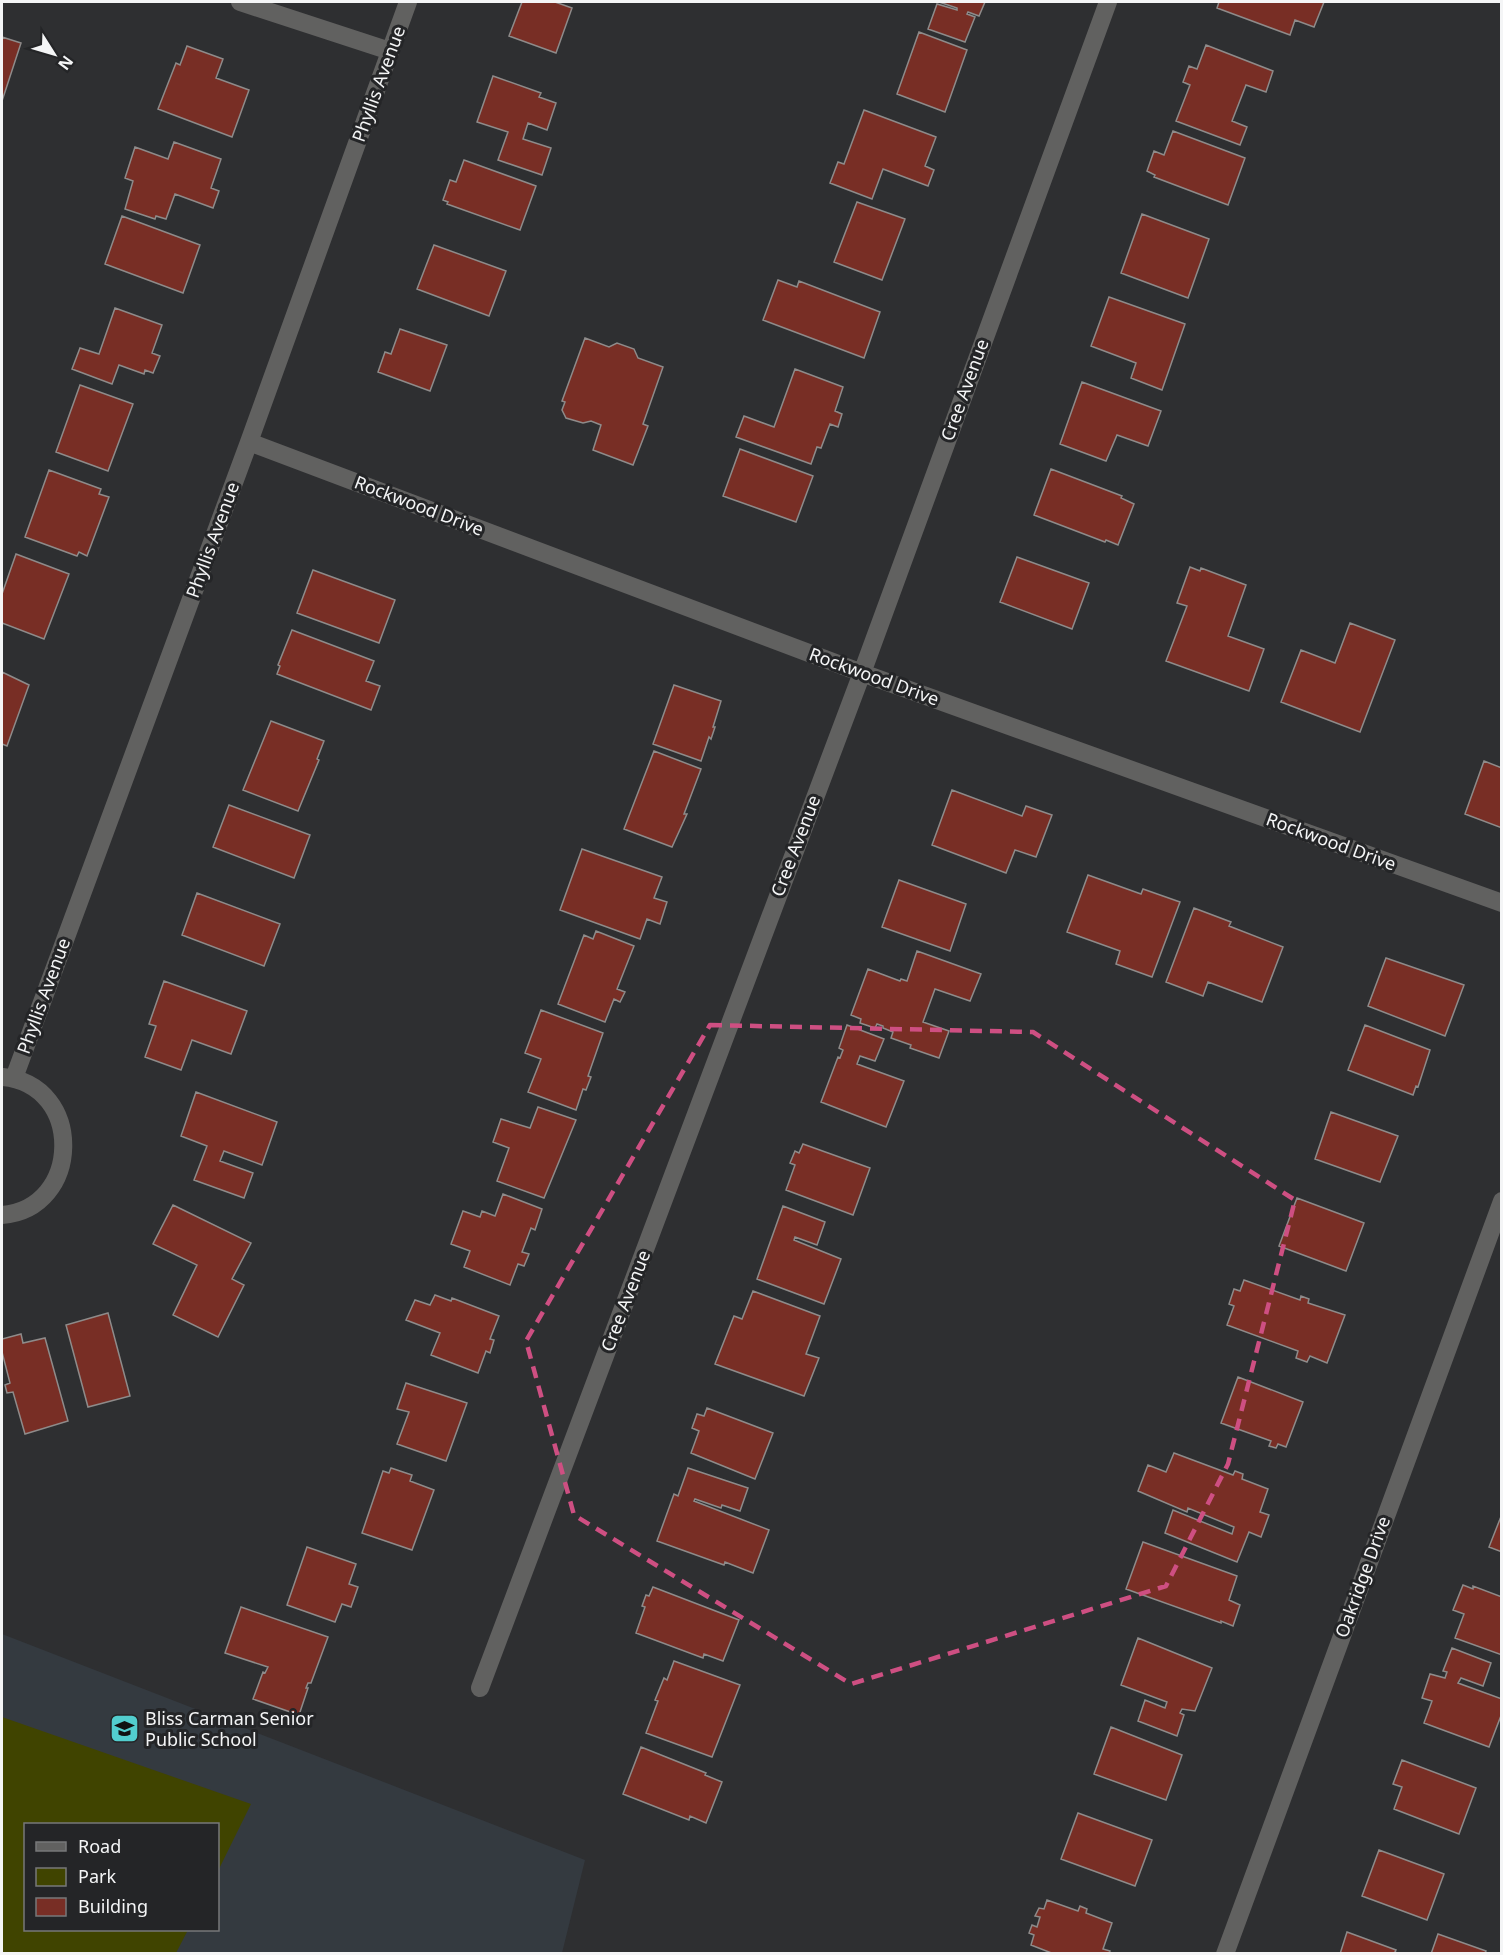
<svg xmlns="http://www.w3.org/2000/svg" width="1503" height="1955" viewBox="0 0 1503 1955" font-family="'Noto Sans',sans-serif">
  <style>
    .built { fill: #343a40; fill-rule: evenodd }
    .green { fill: #404400 }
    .building { fill: #782e25; stroke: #8e8b8a; stroke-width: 1.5 }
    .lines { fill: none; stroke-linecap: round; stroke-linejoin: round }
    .street { stroke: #616160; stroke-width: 18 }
    .marked { fill: none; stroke: #ce4f82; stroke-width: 4.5; stroke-dasharray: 12 8; stroke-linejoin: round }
    .labels { text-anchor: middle; stroke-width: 6; stroke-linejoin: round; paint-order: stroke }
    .street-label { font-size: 18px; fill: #f4f5f6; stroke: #242527 }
    .poi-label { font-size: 18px; fill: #f4f5f6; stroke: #242527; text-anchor: start }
  </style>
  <rect width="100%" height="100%" fill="#2e2f31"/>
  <path class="built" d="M2,1634L585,1860L562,1953H2ZM26,1824H218V1930H26Z"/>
  <path class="green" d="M2,1717L251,1804L218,1871V1824H26V1930H188L176,1953H2Z"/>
  <path class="building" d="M522,2H555L572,8L556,53L509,36Z
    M939,2H985L979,16L968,12L967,14L975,17L965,42L928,29L937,4L957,10V8Z
    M1219,2H1324L1314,27L1295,20L1290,35L1217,8Z
    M919,32L967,50L945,112L897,94Z
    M2,37L21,43L2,101Z
    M1206,45L1273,71L1266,92L1246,85L1232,121L1247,127L1240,145L1176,121L1190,85L1183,82L1189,66L1197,69Z
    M187,46L223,59L216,78L249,90L232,137L158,109L176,63L180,65Z
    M493,76L541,93L539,97L556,103L547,130L528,123L523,139L551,148L542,175L498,160L508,132L477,122Z
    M864,110L936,137L925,166L934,170L928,186L883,169L872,199L830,183L838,162L844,164Z
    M1173,131L1245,158L1228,205L1154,177L1155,175L1147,171L1154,151L1164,155Z
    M174,142L221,159L211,188L219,191L213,208L175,194L166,219L156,216L155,219L125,209L133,181L125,178L135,147L168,159Z
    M464,160L536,186L520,230L447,204L448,202L443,200L450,180L456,182Z
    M857,202L905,219L882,280L834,262Z
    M1142,214L1209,239L1188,298L1121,273Z
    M122,216L200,245L183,293L105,264Z
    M434,245L506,271L489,316L417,289Z
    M778,280L797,287L799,281L880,312L864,358L763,320Z
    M1109,297L1185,324L1162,390L1131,378L1136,363L1091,346Z
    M115,308L162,325L152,353L160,356L153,373L145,370L144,374L119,365L112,384L72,369L80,348L99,354Z
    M400,329L447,345L430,391L378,372L385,352L391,354Z
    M585,338L609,347L617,343L634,349L638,358L663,367L643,424L648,426L633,465L593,450L601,425L591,421L583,423L566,418L562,410L565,402L562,401Z
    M795,369L843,387L835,411L842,414L838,427L830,424L821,448L817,447L811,464L736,437L744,416L774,427Z
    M1082,382L1161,411L1148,446L1117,435L1106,461L1060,444Z
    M80,385L133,404L108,471L56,452Z
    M740,449L813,476L796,522L723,496Z
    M1051,469L1122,496L1121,498L1134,504L1118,545L1106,540L1105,542L1034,515Z
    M49,470L101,489L99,494L109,497L87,556L79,552L77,556L25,537Z
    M16,554L69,574L44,639L2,623V594Z
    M1017,557L1089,583L1072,629L1000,602Z
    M1190,567L1200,571L1201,568L1246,585L1228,636L1264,649L1249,691L1166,661L1187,606L1177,603Z
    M313,570L395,600L379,643L297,613Z
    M1350,623L1395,640L1360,732L1281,702L1301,650L1335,663Z
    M292,630L374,661L366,681L380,686L371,710L277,674L280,666L278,665Z
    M2,672L29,685L7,746L2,744Z
    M674,685L721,701L713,727H715L711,739L709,737L701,761L653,744Z
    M271,721L324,741L317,759L319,760L298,811L243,790Z
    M654,751L701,769L684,814H687L672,847L624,829Z
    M1484,761L1502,768V828L1465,814Z
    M952,790L1022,816L1026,806L1052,815L1036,857L1015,850L1006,873L932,845Z
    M229,805L310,835L294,878L213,847Z
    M582,849L662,877L654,898L667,902L660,924L647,919L640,939L560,910Z
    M1088,875L1141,894L1143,889L1180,902L1152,977L1116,964L1120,951L1067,932Z
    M899,880L966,904L950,951L882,927Z
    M197,893L280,924L264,966L182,935Z
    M1194,908L1231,922L1229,926L1283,947L1262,1002L1208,982L1203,996L1166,982Z
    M596,931L634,946L617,989L625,992L620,1002L614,999L605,1022L558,1004L584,935L593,939Z
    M917,951L981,974L970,1001L935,989L923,1022L949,1031L939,1058L910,1048L911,1045L891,1038L893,1032L883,1028V1026L877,1024L875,1028L860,1023L861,1019L851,1015L868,969L900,981L901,979L907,981Z
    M1386,958L1464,985L1445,1036L1368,1006Z
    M164,981L247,1011L231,1054L192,1040L181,1070L145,1057L156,1026L149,1024Z
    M541,1010L603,1033L588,1076L591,1077L586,1090L583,1089L576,1110L528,1092L541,1059L525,1053Z
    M847,1025L884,1039L875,1061L860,1056L857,1064L904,1081L886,1127L821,1102L838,1057L840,1058L843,1050L839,1048Z
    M1365,1025L1430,1050L1418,1087L1416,1086L1413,1095L1348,1070Z
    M196,1092L277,1122L262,1165L224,1151L220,1161L253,1173L244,1198L194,1180L207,1146L181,1136Z
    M538,1107L576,1120L544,1198L497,1181L509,1148L493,1142L501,1119L530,1128Z
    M1331,1112L1398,1136L1380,1182L1315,1159Z
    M803,1144L870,1168L853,1215L786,1190L795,1165L790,1163L795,1151L799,1153Z
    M503,1194L542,1209L535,1230L531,1228L522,1252L529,1254L524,1266L518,1264L510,1285L464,1267L470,1251L451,1244L463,1211L480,1217L482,1211L495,1216Z
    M1297,1198L1364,1223L1346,1271L1279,1246Z
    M173,1205L251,1243L232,1279L244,1285L218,1337L173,1315L197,1265L153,1244Z
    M783,1206L825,1222L817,1245L795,1237L794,1240L841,1259L824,1304L757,1279Z
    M1244,1280L1300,1300L1301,1296L1309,1299L1308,1303L1345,1315L1327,1363L1310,1356L1307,1362L1296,1358L1298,1351L1227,1325L1234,1306L1229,1304L1234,1289L1240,1291Z
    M753,1291L820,1316L806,1354L819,1358L804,1396L715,1364L734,1316L742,1319Z
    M435,1295L451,1301L452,1298L499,1316L490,1339L494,1340L490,1353L486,1351L478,1373L431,1355L440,1333L406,1320L415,1300L430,1305Z
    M108,1313L130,1396L88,1407L66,1325Z
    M21,1334L23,1343L45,1338L68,1421L25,1434L13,1392L7,1393L5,1385L10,1383L2,1352V1339Z
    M1238,1377L1303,1402L1286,1447L1278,1444L1276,1448L1269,1446L1271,1441L1221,1423Z
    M406,1383L467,1403L446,1461L397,1444L409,1412L397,1409Z
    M707,1408L773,1433L755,1479L691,1453L699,1431L692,1428L697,1414L704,1416Z
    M1174,1453L1233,1475L1235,1471L1243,1474L1242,1479L1268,1489L1260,1512L1269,1515L1261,1537L1249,1532L1237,1562L1165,1533L1173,1510L1232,1534L1234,1527L1188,1508L1187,1512L1138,1491L1148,1465L1166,1472Z
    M391,1468L412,1475L410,1481L434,1490L412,1550L362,1533L383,1471L389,1473Z
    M688,1468L748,1488L740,1511L722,1505L721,1508L695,1499L694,1501L769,1530L753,1573L725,1562L724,1565L657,1541L674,1494L678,1496Z
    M1502,1514V1552L1489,1547Z
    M1143,1542L1237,1576L1229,1600L1240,1605L1233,1626L1221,1621V1623L1126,1589Z
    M307,1547L356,1564L349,1584L358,1587L351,1607L342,1604L335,1622L287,1605Z
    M1463,1585L1473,1589V1586L1502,1597V1655L1455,1638L1464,1614L1453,1610Z
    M653,1587L739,1620L723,1661L704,1654L703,1658L636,1633L645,1607L642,1606L646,1595L649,1596Z
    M241,1607L328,1637L311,1683H308L306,1688H308L299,1715L253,1699L263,1672L265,1673L268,1667L225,1653Z
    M1138,1638L1212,1668L1195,1711L1182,1709L1180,1713L1184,1715L1177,1736L1138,1721L1145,1700L1165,1708L1167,1702L1121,1685Z
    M1452,1648L1491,1663L1483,1686L1461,1678L1458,1683L1502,1699V1713L1489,1747L1424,1723L1432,1701L1422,1698L1430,1674L1445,1678L1447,1672L1443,1671Z
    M674,1661L740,1685L712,1757L646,1733L658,1701L655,1700L664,1678L667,1680Z
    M1111,1727L1182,1755L1166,1800L1094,1774Z
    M641,1747L706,1773L705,1775L722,1782L706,1823L690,1816L689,1820L623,1794Z
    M1402,1760L1476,1788L1459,1834L1394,1809L1402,1787L1393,1784Z
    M1078,1813L1152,1840L1135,1886L1061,1859Z
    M1379,1850L1444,1874L1427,1920L1362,1896Z
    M1047,1900L1078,1911L1080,1906L1087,1909L1086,1913L1112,1923L1103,1949L1110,1951L1109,1954H1054L1031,1945L1034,1935L1029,1933L1032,1925L1037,1927L1040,1917L1035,1916L1039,1908L1044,1909Z
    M1347,1932L1396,1950L1395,1952L1399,1954H1340Z
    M1438,1934L1486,1951L1485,1954H1431Z"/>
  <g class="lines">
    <path class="street" d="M240,2L390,51
      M249,442L862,673L1502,903
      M14,1078L249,442L408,2
      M2,1215C82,1209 85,1085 3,1077
      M480,1688L862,673L1108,2
      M1225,1954L1502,1201"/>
  </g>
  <path class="marked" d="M710,1025L1033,1032L1295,1200L1228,1464L1166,1586L851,1684L574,1515L526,1341Z"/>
  <defs>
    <symbol id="school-square" viewBox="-11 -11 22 22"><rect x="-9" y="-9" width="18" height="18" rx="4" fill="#52cdce" stroke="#242527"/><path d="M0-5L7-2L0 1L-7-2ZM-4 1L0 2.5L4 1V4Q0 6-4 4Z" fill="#111"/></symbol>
  </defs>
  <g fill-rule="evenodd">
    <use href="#school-square" x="108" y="1712" width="33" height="33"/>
  </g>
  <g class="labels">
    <g class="street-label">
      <text transform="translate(379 84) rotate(-70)" y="6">Phyllis Avenue</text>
      <text transform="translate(965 390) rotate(-70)" y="6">Cree Avenue</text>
      <text transform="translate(419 506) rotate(21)" y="6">Rockwood Drive</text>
      <text transform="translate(213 540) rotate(-70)" y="6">Phyllis Avenue</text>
      <text transform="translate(874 677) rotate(20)" y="6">Rockwood Drive</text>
      <text transform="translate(1331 842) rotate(20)" y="6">Rockwood Drive</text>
      <text transform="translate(796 846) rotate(-69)" y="6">Cree Avenue</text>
      <text transform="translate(44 996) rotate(-70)" y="6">Phyllis Avenue</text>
      <text transform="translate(626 1301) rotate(-69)" y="6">Cree Avenue</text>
      <text transform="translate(1363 1577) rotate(-70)" y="6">Oakridge Drive</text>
    </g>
    <g class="poi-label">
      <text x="145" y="1725">Bliss Carman Senior<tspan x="145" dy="21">Public School</tspan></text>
    </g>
  </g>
  <rect width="1503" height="1955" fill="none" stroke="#f4f5f6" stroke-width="6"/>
  <rect x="24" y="1823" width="195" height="108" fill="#242527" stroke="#77787a" stroke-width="1.5"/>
  <rect x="36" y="1842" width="30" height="9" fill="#616160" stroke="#77787a" stroke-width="1.5"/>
  <text x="78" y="1853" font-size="18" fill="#f4f5f6">Road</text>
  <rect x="36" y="1868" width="30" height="18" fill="#404400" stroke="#77787a" stroke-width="1.5"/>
  <text x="78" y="1883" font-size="18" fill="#f4f5f6">Park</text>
  <rect x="36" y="1898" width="30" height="18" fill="#782e25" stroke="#77787a" stroke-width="1.5"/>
  <text x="78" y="1913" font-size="18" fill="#f4f5f6">Building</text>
  <g transform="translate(54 54) rotate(127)" stroke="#242527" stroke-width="4.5" paint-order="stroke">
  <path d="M0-4.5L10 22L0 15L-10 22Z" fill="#f4f5f6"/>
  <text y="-9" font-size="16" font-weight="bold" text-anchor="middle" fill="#f4f5f6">N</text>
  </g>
</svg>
